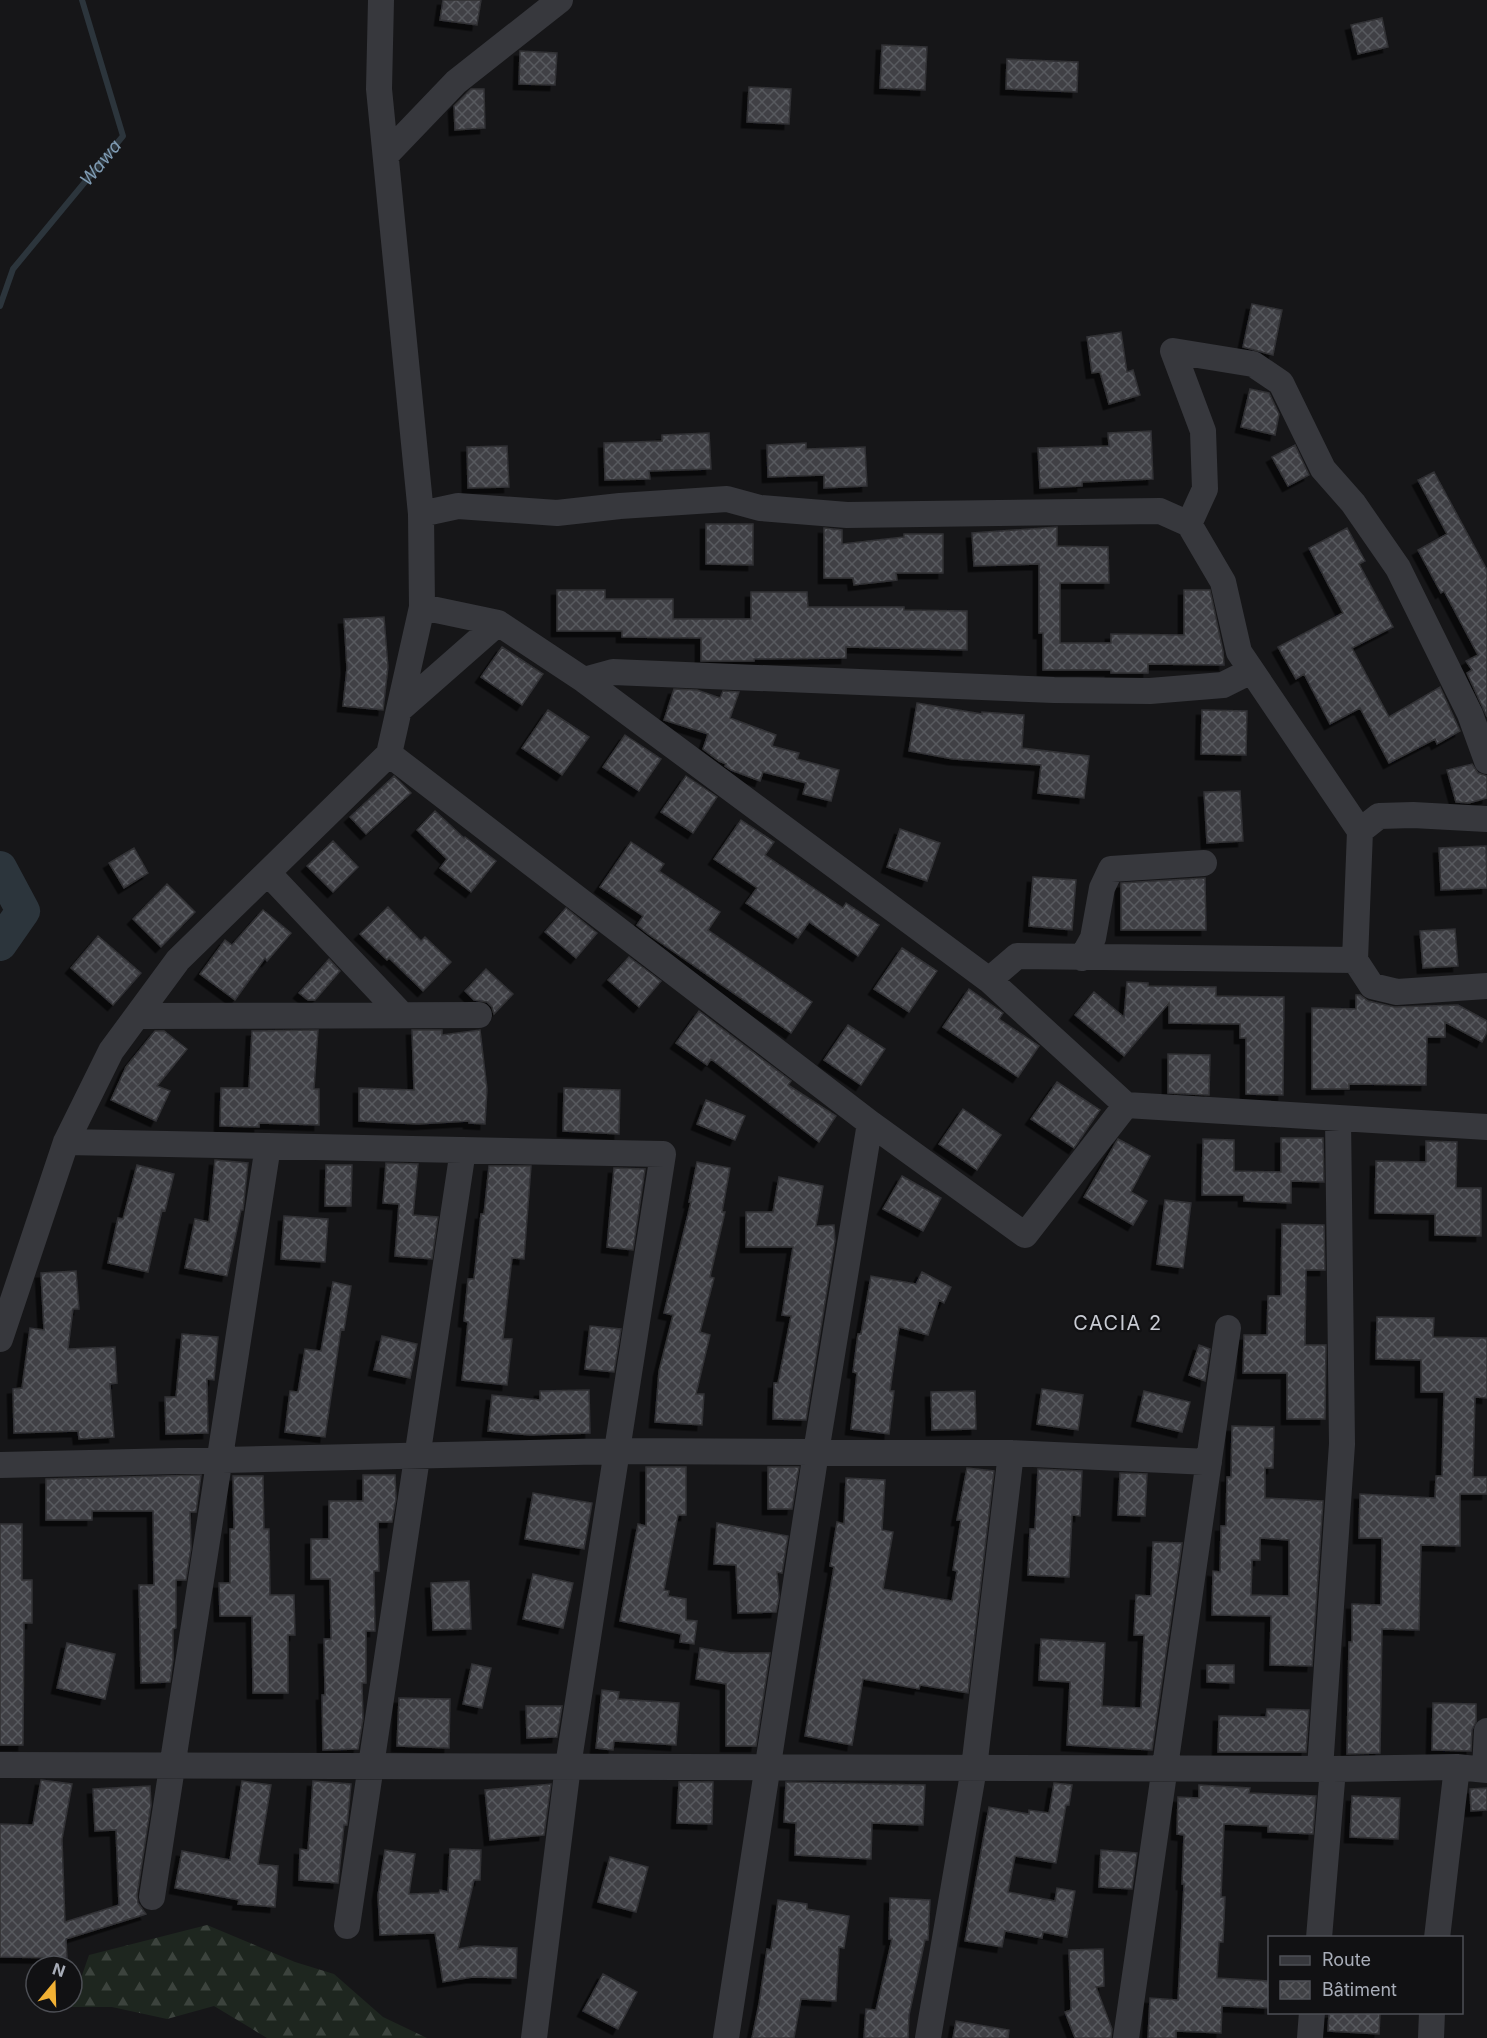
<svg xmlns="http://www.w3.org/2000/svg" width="1487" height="2038" viewBox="0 0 1487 2038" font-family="Inter,sans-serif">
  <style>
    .forest { fill: url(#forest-firs) }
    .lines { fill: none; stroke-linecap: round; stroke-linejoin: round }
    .stream { stroke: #2c353c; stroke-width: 6 }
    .river { stroke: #2c353c; stroke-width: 34 }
    .building { fill: url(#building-cross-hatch); stroke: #303034; stroke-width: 1.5; fill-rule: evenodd; filter: url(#shadow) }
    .minor { stroke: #37383d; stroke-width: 26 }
    .labels { text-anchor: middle; stroke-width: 4.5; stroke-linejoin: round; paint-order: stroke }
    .water-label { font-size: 18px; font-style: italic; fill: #7f9bb3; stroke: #111113 }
    .quarter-label { font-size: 20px; letter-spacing: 1.5px; fill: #c9ccd4; stroke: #111113 }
  </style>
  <defs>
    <pattern id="forest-firs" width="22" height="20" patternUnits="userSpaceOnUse" patternTransform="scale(1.5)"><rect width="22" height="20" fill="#1e261f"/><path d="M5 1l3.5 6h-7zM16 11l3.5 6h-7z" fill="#3c433d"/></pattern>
    <pattern id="building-cross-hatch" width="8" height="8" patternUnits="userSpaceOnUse" patternTransform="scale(1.5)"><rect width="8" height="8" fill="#404145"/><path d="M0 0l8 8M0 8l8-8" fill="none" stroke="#595a5e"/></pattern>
    <filter id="shadow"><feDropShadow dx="-5.5" dy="5.5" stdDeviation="0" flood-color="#0009"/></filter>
  </defs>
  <rect width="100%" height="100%" fill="#161618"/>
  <path class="forest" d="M207,1925L295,1962L334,1974L383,2017L427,2038H267L214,2006L167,2019L112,2007H71L89,1955Z"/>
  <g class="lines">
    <path class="stream" id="s1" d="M0,306L13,269L123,136L82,0"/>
    <path class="river" d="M0,868L23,911L0,944"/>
  </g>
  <path class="building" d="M443,0H481L477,25L440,20Z
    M1382,18L1388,47L1358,54L1351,25Z
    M882,45L927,47L925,90L880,88Z
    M520,51L557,53L555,85L519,84Z
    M1007,59L1078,62L1077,92L1006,89Z
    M749,87L791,89L789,124L747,122Z
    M471,89H484L485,128L455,130L454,106Z
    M1252,304L1282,310L1273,355L1243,347Z
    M1121,332L1127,372L1133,370L1140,395L1109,404L1100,372L1092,373L1087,337Z
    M1250,389L1269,393L1279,414L1275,435L1241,427Z
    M1151,431L1153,479L1082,482V486L1040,488L1038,448L1109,446L1108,433Z
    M709,433L711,469L649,471L650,479L605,480L604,443L662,441V435Z
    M806,443V449L865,447L867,486L824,488V475L768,477L767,445Z
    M1295,445L1309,475L1288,486L1272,457Z
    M507,446L509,487L468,488L467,447Z
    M1434,472L1487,570V717L1467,673L1472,670L1466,661L1478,655L1444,591L1441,593L1418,550L1447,534L1418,480Z
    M706,524H753V565L706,564Z
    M1057,527V546L1108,547L1109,583H1060V643H1111V634L1184,635V590H1210L1223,651L1224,665L1148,664V673H1111V670H1043V633H1039V564L974,566L972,533Z
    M824,528L842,530V544L904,537V534H943V573H896L897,580L854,585L853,578H824Z
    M1347,528L1365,561L1359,564L1393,627L1352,648L1389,717L1440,687L1460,731L1437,744L1435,739L1389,763L1360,708L1330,724L1304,674L1296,679L1278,647L1343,613L1309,548Z
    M557,590H605V599H673V619H751V592H807L808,607H904V610L967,611V650L846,647V658L754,659V661H701V638L622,637V631H557Z
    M384,617L388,667L383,710L343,706L347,668L344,619Z
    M502,647L543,674L522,705L481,677Z
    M674,689L697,690L720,698L723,691L739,692L730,718L776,735L772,746L799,753L797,759L839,770L831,801L803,794L806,783L763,772L760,781L731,770L725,766L726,764L719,761L703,749L708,734L664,720Z
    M917,703L982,714V712L1024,715L1022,748L1089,756L1084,798L1038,793L1041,765L953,759L909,751Z
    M548,710L589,737L562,775L522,748Z
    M1202,710L1247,711L1246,755L1201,754Z
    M625,735L661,759L639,791L603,767Z
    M1472,764L1478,773L1487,776V798L1469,803L1456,802L1447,770Z
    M394,776L411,793L366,834L350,817Z
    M686,776L717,797L693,833L661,812Z
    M1240,791L1243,841L1207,843L1204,792Z
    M435,811L464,838L465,837L496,861L471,892L440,868L447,859L417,830Z
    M741,820L774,842L765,855L843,908L846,903L879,925L858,956L809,922L798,938L746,903L757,888L714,859Z
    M900,829L940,843L927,881L887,867Z
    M333,841L358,867L333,892L307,866Z
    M631,842L664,864L659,871L720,912L708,930L812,1002L791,1033L648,934L637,925L643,916L600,887Z
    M1486,846L1487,888L1441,890L1439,848Z
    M134,848L148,873L124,888L109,863Z
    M1033,877L1076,880L1072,930L1029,926Z
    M1205,878L1206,930H1121V883Z
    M167,884L195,912L161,947L133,919Z
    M388,907L421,941L425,937L451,962L423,991L389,958L387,960L360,934Z
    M566,908L597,933L576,958L545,932Z
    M263,910L291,933L267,961L265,958L235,1000L200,974L225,940L232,945Z
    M1455,929L1458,966L1423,968L1420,931Z
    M98,936L141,973L113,1005L71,968Z
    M902,948L937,971L909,1012L874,989Z
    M629,957L661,981L639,1007L608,980Z
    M329,959L340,971L315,1000H308L299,993Z
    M486,969L513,994L494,1014L492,1007L487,1002L474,1000L465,991Z
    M1127,982L1148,983V986L1216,987V996L1284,997L1283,1095L1246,1094V1038H1240V1024L1169,1023V1003L1124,1056L1075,1015L1094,992L1124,1017Z
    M969,989L1003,1013L999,1019L1039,1046L1018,1077L943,1027Z
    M1356,995H1360L1368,1001L1394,1007L1458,1005L1487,1021V1032L1482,1042L1445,1022V1037H1427L1426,1085L1349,1084V1089H1312V1008L1356,1009Z
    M699,1011L791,1081L788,1085L836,1116L819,1142L711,1059L707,1065L676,1043Z
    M848,1025L885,1049L861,1085L824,1060Z
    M318,1030L314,1089H319V1125L259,1123V1127L220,1126L221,1088H249L252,1031Z
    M412,1030H442V1035L480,1030L487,1089L485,1124L469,1123V1121L418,1124L359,1121V1088L414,1090Z
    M155,1031H164L187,1049L157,1086L170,1091L156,1121L111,1100L126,1067Z
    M1168,1054L1210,1055L1209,1095L1168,1093Z
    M1057,1082L1100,1110L1074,1148L1031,1119Z
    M564,1088L620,1090L619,1134L563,1131Z
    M706,1100L745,1116L735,1140L697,1124Z
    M963,1109L1001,1135L977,1170L939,1144Z
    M1281,1138H1323L1324,1182L1291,1181V1203L1244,1201V1195H1202L1203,1139L1234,1140V1171L1281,1172Z
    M1118,1139L1150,1156L1131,1192L1147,1201L1133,1225L1084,1197Z
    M1426,1141L1457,1142L1456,1188H1481V1236L1435,1235V1214L1375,1213L1376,1161L1426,1162Z
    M215,1160L248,1163L243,1210H241L227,1276L185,1268L195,1219L209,1222Z
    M697,1162L730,1168L722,1212H725L710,1277L714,1278L700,1332L710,1335L696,1394H704L702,1425L655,1422L659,1371L673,1315L664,1313L691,1202H689Z
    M386,1163L418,1164L413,1215L438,1217L432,1259L395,1256L399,1204L383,1203Z
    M137,1165L174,1174L165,1211L162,1210L148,1272L108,1263L118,1218L123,1219Z
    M326,1165H352L351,1206H325Z
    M489,1166H531L524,1259L512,1258L503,1339H512L507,1385L462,1380L468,1322L464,1321L468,1279H474L481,1214H484Z
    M614,1168L645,1169L633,1250L607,1247Z
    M902,1176L941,1198L923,1231L883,1209Z
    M779,1177L823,1186L816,1226L834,1225L835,1241L806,1420L773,1419L774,1383H778L791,1316L782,1315L793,1247H746V1212H773Z
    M1165,1200L1191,1203L1183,1268L1157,1264Z
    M284,1216L328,1219L325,1262L281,1259Z
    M1282,1224L1324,1225L1325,1270H1306L1305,1345H1326L1325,1419H1287V1373H1243L1244,1335H1267L1268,1296H1281Z
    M76,1271L79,1309H73L68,1349L115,1347L117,1383L110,1384L114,1437L79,1439L78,1431L14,1433L13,1389L22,1388L30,1328L44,1330L41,1273Z
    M922,1272L951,1287L944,1303L939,1300L928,1335L899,1327L890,1391H894L889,1434L851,1429L857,1373L853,1372L858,1334H861L871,1276L916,1284Z
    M333,1282L351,1286L344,1330L341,1329L325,1437L285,1432L290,1391L298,1392L305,1349L321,1351Z
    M1377,1317L1434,1318L1433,1337L1487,1338V1398L1475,1397L1473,1477H1487V1494H1460V1546L1421,1545L1419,1630L1382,1629L1380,1753L1347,1754L1349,1642H1352V1604L1381,1605L1382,1538H1359L1360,1494L1435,1498L1436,1476H1442L1444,1392H1421V1360L1376,1359Z
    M590,1326L621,1329L614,1372L585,1369Z
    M182,1334L218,1337L214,1380L207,1379L208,1433L166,1434L165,1397H176Z
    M382,1336L417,1344L410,1378L374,1370Z
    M1199,1345L1210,1349L1205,1381L1189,1375Z
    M1042,1389L1083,1395L1078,1430L1037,1424Z
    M589,1390L590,1433L530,1435L488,1431L492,1395L540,1400V1391Z
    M975,1391L976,1429L932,1430L931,1392Z
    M1144,1391L1190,1402L1182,1432L1137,1421Z
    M1232,1426L1274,1427L1273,1468H1265V1498L1323,1501L1312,1666L1270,1665L1271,1616L1212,1615L1213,1571L1220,1572L1221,1526H1226L1227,1477H1231ZM1260,1538L1289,1540V1596L1251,1595L1252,1560H1260Z
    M646,1467H686V1515H678L664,1590L669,1591L668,1596L686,1599V1620L697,1621L694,1644L680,1642L681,1634L620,1621L638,1524L646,1526Z
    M768,1467H799L792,1509H768Z
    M967,1468L994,1471L968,1693L920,1685L919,1689L863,1679L852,1745L805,1736L834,1567L830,1566L837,1522L844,1524L846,1478L885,1480L882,1530L893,1532L883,1589L952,1601L957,1571L953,1570L961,1520H957Z
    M1038,1469L1082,1471L1080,1516L1072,1515L1069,1577L1028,1575L1030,1529H1035Z
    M1120,1473L1147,1474L1145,1516L1118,1515Z
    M201,1475L196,1512H190L191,1548L186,1580H176V1628L173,1629V1660L170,1682L141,1683L139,1585H154L153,1511H92V1520H46V1479Z
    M363,1475H395L396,1499L392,1522H378L379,1571H374L375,1631H366V1683H362L363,1719L358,1749L323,1750L322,1695H325L324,1639H331L330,1579H311V1539H329V1501H363Z
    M233,1476H263L264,1529H269L270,1595H294L295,1635H288V1693H253L252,1616H220L219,1583H230V1529H234Z
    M533,1493L592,1503L584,1549L525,1539Z
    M717,1523L788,1536L782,1573L777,1572L779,1597L776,1612L738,1613L736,1565L714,1564Z
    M0,1524H22V1580H32V1623H24L23,1745H0Z
    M1153,1542L1182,1543L1152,1750L1067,1745L1070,1682L1039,1680L1041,1639L1105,1643L1102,1706L1141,1708L1144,1635H1134L1136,1595L1151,1596Z
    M533,1574L573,1583L563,1628L523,1619Z
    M469,1581L471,1629L433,1630L431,1583Z
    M67,1643L115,1654L105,1699L57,1688Z
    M700,1648L731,1653H770L756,1746H726V1684L696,1679Z
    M472,1664L491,1668L482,1708L463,1704Z
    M1207,1665H1234V1683L1207,1682Z
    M602,1690L619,1692L618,1699L679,1703L676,1745L614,1741L613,1750L596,1748Z
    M399,1698L450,1699L449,1748L397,1746Z
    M1433,1703L1476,1704V1722L1472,1730L1471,1751L1432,1750Z
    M526,1706H562L557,1737L527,1738Z
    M1267,1709L1309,1710L1306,1752H1218L1219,1716L1266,1717Z
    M41,1780L72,1784L62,1839L65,1922L119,1905L116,1830L95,1831L93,1789L150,1786L151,1805L137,1895L138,1903L146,1914L66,1939L67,1958L0,1957V1824L33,1825Z
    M242,1781L271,1785L258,1864L278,1866L275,1907L238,1904L239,1900L175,1888L182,1851L230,1860Z
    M313,1781L351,1784L347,1825H344L338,1883L299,1880L300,1849L308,1850Z
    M679,1782H713L712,1824L677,1823Z
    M786,1782L925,1785L923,1825L872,1823L871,1859L795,1855L796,1823L784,1822Z
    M1054,1783L1072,1785L1069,1805H1066L1056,1863L1015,1856L1008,1892L1055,1901L1057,1888L1075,1891L1067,1937L1043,1932L1042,1938L1005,1931L1002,1947L965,1941L989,1807L1029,1814V1810L1049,1813Z
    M551,1784L544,1835L490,1840L485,1790Z
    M1199,1785L1250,1788L1249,1793L1316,1796L1313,1834L1268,1832V1826L1224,1824L1221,1897H1225L1223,1942H1219L1217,1978L1269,1981V2008L1222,2006L1221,2033L1176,2031V2038H1148L1150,1998L1178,2000L1184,1884H1182L1184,1835L1177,1834L1178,1797L1199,1798Z
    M1487,1788V1810L1471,1811L1470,1789Z
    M1352,1796L1400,1798L1398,1839L1350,1837Z
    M450,1849L481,1850L480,1880H474L458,1949L475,1946L517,1948L516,1978L473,1977L443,1982L435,1933L380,1935L378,1895L385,1850L415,1854L409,1894L439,1893L440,1890L448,1892Z
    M1101,1850L1137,1853L1132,1889L1099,1887Z
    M610,1857L648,1867L636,1912L598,1902Z
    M890,1898L930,1900L928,1940H925L909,2015L908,2038H864L866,2009L876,2010L892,1939H889Z
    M778,1900L807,1904V1909L849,1916L844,1948L839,1947L836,2001L801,1999L794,2038H752L759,2004L767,1949L771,1950Z
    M1103,1949L1104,1986L1096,1987L1112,2029L1111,2038H1075L1065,2012L1071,2010L1069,1950Z
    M603,1974L637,1992L618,2029L583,2011Z
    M1329,2013H1380L1379,2034L1328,2031Z
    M956,2021L1009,2030L1008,2038H953Z"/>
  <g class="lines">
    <path class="minor" d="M386,155L456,82L560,0
      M421,514L458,506L557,513L620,506L727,499L760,508L847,515L1160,511L1189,524L1223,582L1239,652L1360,831L1355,960L1372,986L1397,992L1487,986
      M1189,524L1205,489L1203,431L1173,351L1253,364L1281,383L1323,469L1353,503L1398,568L1470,714L1487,761
      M422,607L498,623L584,680L989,980L1126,1105L1487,1127
      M584,680L613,672L1054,690L1150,691L1223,685L1251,671
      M399,710L498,623
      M389,754L870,1123L816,1452L726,2038
      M1360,831L1379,816L1413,815L1487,819
      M268,873L402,1015
      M1082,958L1093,938L1102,888L1111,869L1204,863
      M989,980L1017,956L1355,960
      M137,1016L479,1015
      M870,1123L1025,1235L1126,1105
      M66,1142L663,1154L568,1766L534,2038
      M0,1339L66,1142L111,1051L178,960L389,754L422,607L421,514L379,89L381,0
      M0,1465L617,1451L1011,1453L1209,1462
      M0,1765L1333,1769L1457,1767L1487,1770
      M1320,1769L1342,1444L1338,1118
      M1485,1769L1487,1731
      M152,1897L268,1146
      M347,1926L463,1150
      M1319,1938L1333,1769
      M1437,1938L1457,1767
      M928,2038L974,1768L1011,1453
      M1126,2038L1228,1328
      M1310,2038L1312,2012
      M1431,2038L1432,2012"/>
  </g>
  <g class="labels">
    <g class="water-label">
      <text dy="6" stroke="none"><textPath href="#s1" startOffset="177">Wawa</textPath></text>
    </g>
    <g class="quarter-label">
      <text x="1118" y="1330">CACIA 2</text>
    </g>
  </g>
  <rect x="1268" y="1936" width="195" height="78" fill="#111113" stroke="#4d4f55" stroke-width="1.5"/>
  <rect x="1280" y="1956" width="30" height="9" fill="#37383d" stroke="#4d4f55" stroke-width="1.5"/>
  <text x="1322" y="1966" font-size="18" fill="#a8adb8">Route</text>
  <rect x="1280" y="1981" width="30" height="18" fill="url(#building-cross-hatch)" stroke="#4d4f55" stroke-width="1.5"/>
  <text x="1322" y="1996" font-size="18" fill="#a8adb8">Bâtiment</text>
  <g transform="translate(54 1984) rotate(19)"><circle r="28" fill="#111113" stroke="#4d4f55" stroke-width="1.5"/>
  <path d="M0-4.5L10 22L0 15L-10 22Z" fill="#f2b134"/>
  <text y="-9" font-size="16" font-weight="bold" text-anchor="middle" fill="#a8adb8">N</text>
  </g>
</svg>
